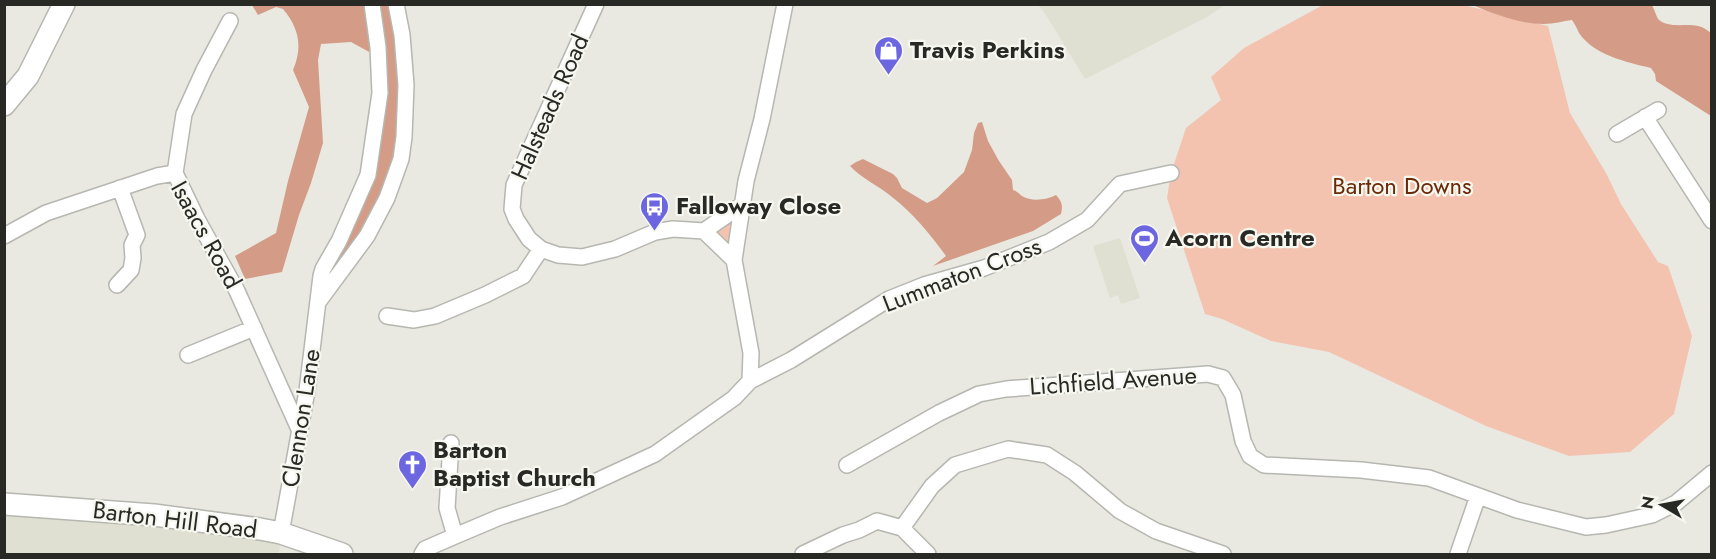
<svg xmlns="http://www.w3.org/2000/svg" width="1716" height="559" viewBox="0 0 1716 559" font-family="Jost,sans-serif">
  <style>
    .built { fill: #dfe0d1 }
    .green { fill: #f3c3b0 }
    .forest { fill: #d49c86 }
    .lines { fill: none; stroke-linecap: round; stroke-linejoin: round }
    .street-casing { stroke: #b6b7b0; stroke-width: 18 }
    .secondary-casing { stroke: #b6b7b0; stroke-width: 24 }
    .street { stroke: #fff; stroke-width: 15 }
    .secondary { stroke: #fff; stroke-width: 21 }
    .labels { text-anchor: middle; stroke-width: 4.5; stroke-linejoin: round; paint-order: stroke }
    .poi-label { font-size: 24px; font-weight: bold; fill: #282825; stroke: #f6f7ef; text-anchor: start }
    .street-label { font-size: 24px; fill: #282825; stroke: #f6f7ef }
    .park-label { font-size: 24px; fill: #6b2907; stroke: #f6f7ef }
  </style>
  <rect width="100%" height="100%" fill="#e9e9e2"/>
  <path class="built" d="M1038,5H1225L1207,17L1085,79L1046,15Z
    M1120,238L1140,298L1121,304L1118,295L1110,298L1093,246Z
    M4,504L281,533L279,554H5Z"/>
  <path class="green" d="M1323,5H1464L1548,26L1570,113L1606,173L1621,204L1658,262L1668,266L1692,336L1674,414L1630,452L1569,456L1486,426L1329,352L1271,341L1222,319L1205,314L1167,198L1171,173L1186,128L1221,100L1211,77L1244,48Z
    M743,204L734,260L704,231Z"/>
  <path class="forest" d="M252,5H364L371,53L351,42L321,44L318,60L323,143L311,183L299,215L282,272L245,279L235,256L276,233L288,181L309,107L293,70C303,47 299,28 283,9L276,7L258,15Z
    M372,5H396L406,85L387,198L319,301L374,145Z
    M1472,5H1652C1654,9 1656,15 1658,19C1668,29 1686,23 1698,26C1703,27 1707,30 1711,33V116L1656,81L1655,74L1651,68C1626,62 1594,55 1579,33C1577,29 1575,24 1572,20C1563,21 1554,24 1544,24C1519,24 1495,14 1472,5Z
    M982,122L988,141L999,161L1012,180L1013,190C1017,191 1019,194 1022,196C1032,202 1046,200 1056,195C1062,202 1063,205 1061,214L1033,231L933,266L946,256C930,234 913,213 892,197C879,186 862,179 850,166L856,162L863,159L893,174L897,178L902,188L927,203L937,198L964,172L972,150L974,133L978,123Z"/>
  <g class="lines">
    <defs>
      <path id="street" d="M596,4L514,185L512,209L516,219L529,239L541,249L558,255L582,257L615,249L655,232L673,229L704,231
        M1645,117L1712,221
        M1617,134L1658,110
        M175,173L184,114L204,70L230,21
        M4,236L46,213L157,176L175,173L197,219L237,291L299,429
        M734,260L704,231L743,204
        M117,285L131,270L133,258L132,245L137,235L120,188
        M319,301L367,236L387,198L401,159L404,137L406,85L402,35L396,4
        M387,316L414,320L435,316L485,295L523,276L541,249
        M188,355L254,328
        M750,381L751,353L734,260L746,181L762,119L785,4
        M451,443L447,508L455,536
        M847,465L939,413L979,394L1006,389L1208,374L1223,378L1233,395L1243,441L1250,456L1264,465L1361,470L1429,478L1517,510L1586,527L1606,525L1652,515L1676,503L1712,473
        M902,528L932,486L955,465L1008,449L1047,455L1075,473L1120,511L1156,531L1223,554
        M281,533L307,391L321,276L323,269L339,241L368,175L380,93L378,47L372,4
        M422,554L425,549L455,536L500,517L562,497L655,454L734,398L750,381L791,360L889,299L924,285L984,268L1049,242L1087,220L1120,184L1171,173
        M803,554L843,535L859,530L877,521L902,528L928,554
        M1458,554L1478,496"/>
      <path id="secondary" d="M4,105L28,76L64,4
        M4,504L154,515L260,529L281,533L342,554"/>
    </defs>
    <use href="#street" class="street-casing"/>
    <use href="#secondary" class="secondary-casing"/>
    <use href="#street" class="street"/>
    <use href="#secondary" class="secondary"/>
  </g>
  <defs>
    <symbol id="shop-pin" viewBox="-11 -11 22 30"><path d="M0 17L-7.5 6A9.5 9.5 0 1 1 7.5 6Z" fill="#6c67e1" stroke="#f6f7ef"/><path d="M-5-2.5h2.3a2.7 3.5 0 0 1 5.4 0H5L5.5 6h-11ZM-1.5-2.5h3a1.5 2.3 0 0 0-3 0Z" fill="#fff"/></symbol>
    <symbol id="bus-pin" viewBox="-11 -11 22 30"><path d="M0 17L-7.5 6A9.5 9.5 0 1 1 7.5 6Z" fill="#6c67e1" stroke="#f6f7ef"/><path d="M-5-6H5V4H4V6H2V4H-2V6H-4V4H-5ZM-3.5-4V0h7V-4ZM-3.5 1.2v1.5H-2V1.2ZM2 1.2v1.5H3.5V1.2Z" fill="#fff"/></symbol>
    <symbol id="stadium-pin" viewBox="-11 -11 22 30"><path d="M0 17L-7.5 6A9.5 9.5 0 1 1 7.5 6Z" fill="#6c67e1" stroke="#f6f7ef"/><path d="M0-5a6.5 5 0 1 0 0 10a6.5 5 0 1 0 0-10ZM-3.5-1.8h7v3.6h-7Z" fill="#fff"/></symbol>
    <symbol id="church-pin" viewBox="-11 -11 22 30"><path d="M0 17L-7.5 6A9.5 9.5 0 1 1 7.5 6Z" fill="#6c67e1" stroke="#f6f7ef"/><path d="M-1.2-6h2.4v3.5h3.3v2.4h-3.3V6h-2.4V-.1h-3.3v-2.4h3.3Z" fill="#fff"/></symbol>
  </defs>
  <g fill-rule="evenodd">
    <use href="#shop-pin" x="872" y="34" width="33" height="45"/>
    <use href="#bus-pin" x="638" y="190" width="33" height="45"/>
    <use href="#stadium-pin" x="1128" y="222" width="33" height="45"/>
    <use href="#church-pin" x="396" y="448" width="33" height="45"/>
  </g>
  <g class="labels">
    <g class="poi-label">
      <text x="910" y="58">Travis Perkins</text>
      <text x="676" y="214">Falloway Close</text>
      <text x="1165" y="246">Acorn Centre</text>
      <text x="433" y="458">Barton<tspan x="433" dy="28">Baptist Church</tspan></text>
    </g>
    <g class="street-label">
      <text transform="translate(550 107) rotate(-66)" y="8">Halsteads Road</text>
      <text transform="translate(206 235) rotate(61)" y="8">Isaacs Road</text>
      <text transform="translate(962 275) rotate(-21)" y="8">Lummaton Cross</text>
      <text transform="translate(1113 381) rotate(-4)" y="8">Lichfield Avenue</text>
      <text transform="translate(301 418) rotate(-81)" y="8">Clennon Lane</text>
      <text transform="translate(175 520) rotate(7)" y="8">Barton Hill Road</text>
    </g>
    <g class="park-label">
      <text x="1402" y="194">Barton Downs</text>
    </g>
  </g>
  <rect width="1716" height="559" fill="none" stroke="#282825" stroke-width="12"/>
  <g transform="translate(1662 505) rotate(280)" stroke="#f6f7ef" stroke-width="4.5" paint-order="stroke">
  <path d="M0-4.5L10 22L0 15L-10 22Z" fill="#282825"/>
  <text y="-9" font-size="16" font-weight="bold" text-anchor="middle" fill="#282825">N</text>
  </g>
</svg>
